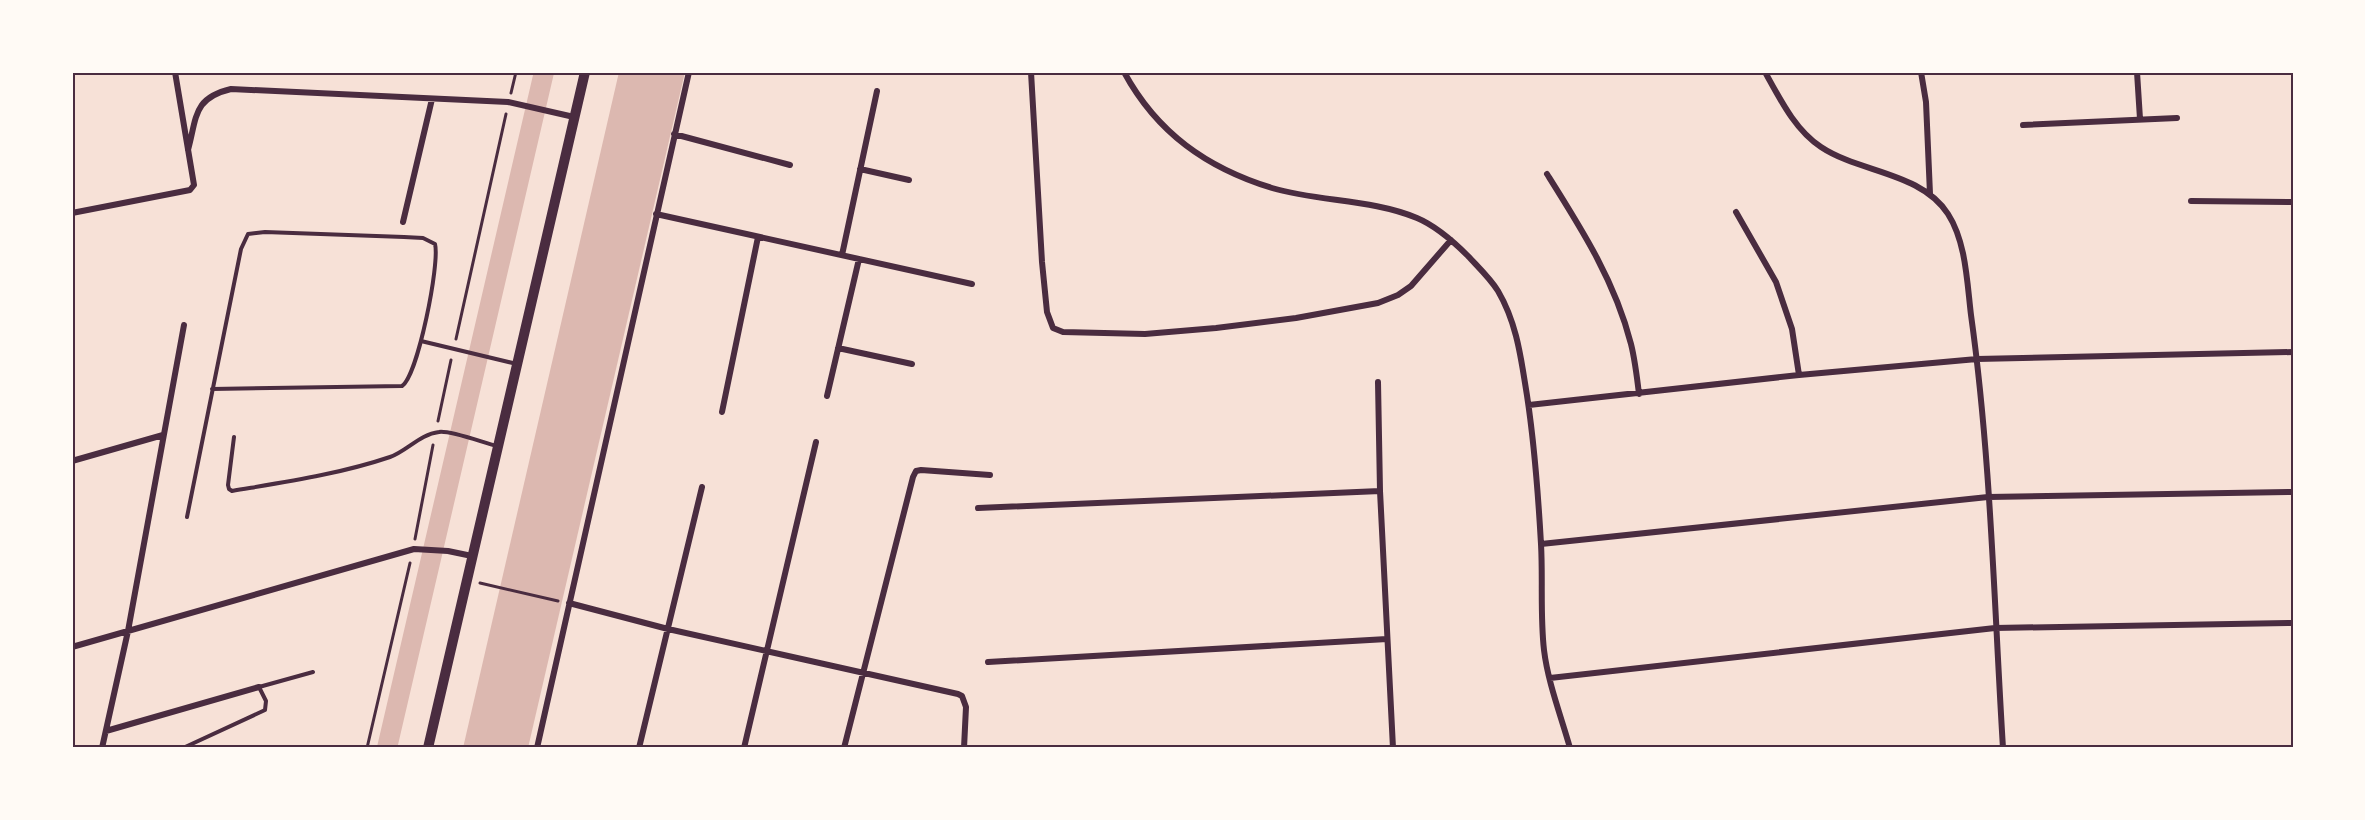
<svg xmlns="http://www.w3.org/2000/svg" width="2365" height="820" viewBox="0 0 2365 820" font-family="Figtree,sans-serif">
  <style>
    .water { fill: #dcb8b0 }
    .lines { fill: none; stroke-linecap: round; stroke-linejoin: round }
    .canal { stroke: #dcb8b0; stroke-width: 20 }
    .path { stroke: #4a2c40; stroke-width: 3 }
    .service { stroke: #4a2c40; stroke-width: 4 }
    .minor { stroke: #4a2c40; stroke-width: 6 }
    .secondary { stroke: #4a2c40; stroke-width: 10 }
    .neatline { fill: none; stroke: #4a2c40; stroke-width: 2 }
  </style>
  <rect width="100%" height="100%" fill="#f7e1d7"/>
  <path class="water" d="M619,72H685L528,748H463Z"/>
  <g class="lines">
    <path class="canal" d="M387,748L544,72"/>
    <path class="path" d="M511,93L516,72
      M456,339L506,114
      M438,421L451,360
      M415,539L433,445
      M480,583L558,601
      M367,748L410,563"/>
    <path class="service" d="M421,341L517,364
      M234,437L228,485L229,489L232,491C285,482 340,474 390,457C407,451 420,434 439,432C450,430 484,443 497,446
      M187,517L241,249L248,234L265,232L404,237L423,238L435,244C440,263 418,375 402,386L212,389
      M183,748L265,710L266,701L259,687L313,672"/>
    <path class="minor" d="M1031,72L1042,262L1047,312L1053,328L1063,332L1145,334L1216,328L1296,318L1378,303L1398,295L1411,286L1451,240
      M1124,72C1157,133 1207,168 1272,188C1320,202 1371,199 1417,218C1436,226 1453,241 1468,256C1478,267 1490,278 1498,291C1515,320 1520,351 1525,383C1534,436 1538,491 1541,544C1543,579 1540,615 1544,650C1548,683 1561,716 1570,748
      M1765,72C1780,99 1795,130 1821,147C1860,173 1921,172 1948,214C1966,242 1967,282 1971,315C1991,458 1994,604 2003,748
      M1921,72L1926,102L1930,194
      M2137,72L2140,119
      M2023,125L2177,118
      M674,134L790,165
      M188,150C197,117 193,98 231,89L508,102L574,117
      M860,169L909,180
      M1547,174C1581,228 1615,281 1631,344C1635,360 1637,377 1639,394
      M2191,201L2293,202
      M1736,212L1776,282L1792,329L1799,375
      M72,213L190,190L194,185L175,72
      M656,214L972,284
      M403,222L432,99
      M842,255L877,91
      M838,348L912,364
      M1378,382L1380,491L1393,748
      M827,396L859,259
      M1529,405L1799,375L1977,359L2293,352
      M722,412L758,237
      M72,461L163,435
      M978,508L1380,491
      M1541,544L1988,497L2293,492
      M569,603L668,629L958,694L962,696L966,707L964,748
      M72,647L414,549L448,551L472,556
      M988,662L1387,639
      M1550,678L1995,628L2293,623
      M106,731L259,687
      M102,748L128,631L184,325
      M537,748L689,72
      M639,748L702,487
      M744,748L816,442
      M844,748L913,477L916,471L921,470L990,475"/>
    <path class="secondary" d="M428,748L585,72"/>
  </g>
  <rect width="2365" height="820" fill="none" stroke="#fffaf5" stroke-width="147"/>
  <rect x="74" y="74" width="2218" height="672" class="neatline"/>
</svg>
